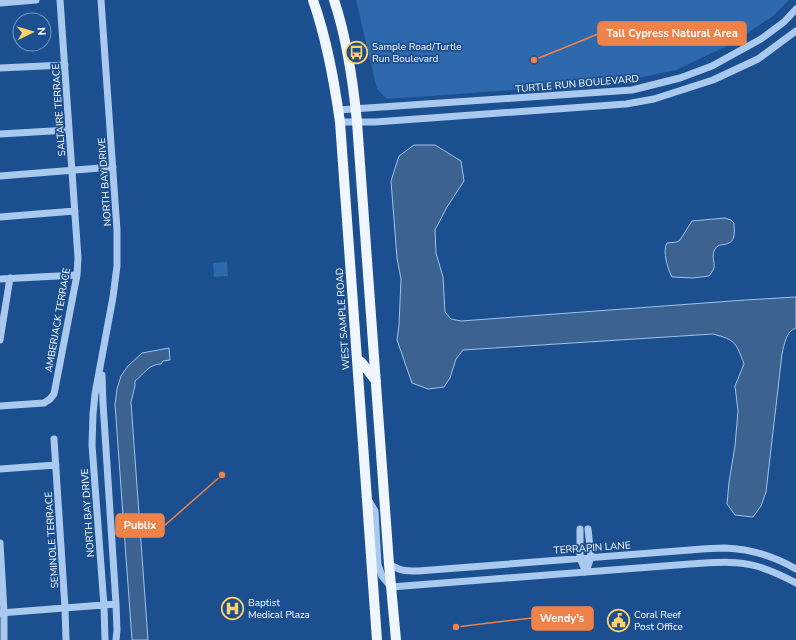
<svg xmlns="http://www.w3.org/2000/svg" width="796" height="640" viewBox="0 0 796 640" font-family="'Nunito Sans',sans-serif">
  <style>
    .green { fill: #2e69ad }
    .water { fill: #3c6290; stroke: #9cc4f0 }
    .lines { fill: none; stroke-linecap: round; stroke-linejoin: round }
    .minor { stroke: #a9c9ee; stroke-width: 7 }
    .major { stroke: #f0f6ff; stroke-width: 10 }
    .labels { text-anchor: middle; stroke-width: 3.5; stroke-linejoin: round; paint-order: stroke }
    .poi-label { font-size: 10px; fill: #fff; stroke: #1b4f8f; text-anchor: start }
    .street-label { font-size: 10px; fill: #fff; stroke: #1b4f8f }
    .leader { fill: none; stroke: #ee8249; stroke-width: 1.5 }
    .callout-dot { fill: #ee8249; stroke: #1b4f8f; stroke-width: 1.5 }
    .callout { fill: #ee8249; stroke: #ee8249; stroke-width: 1.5 }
    .callout-label { font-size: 11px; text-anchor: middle; font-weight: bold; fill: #fff }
  </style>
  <rect width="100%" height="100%" fill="#1b4f8f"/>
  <path class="green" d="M356,0H789L773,16L729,45L676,70L614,83L387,99L377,89Z
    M227,262L228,276L214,277L213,263Z"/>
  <path class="water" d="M414,145H435L461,161L464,181L447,207L435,230L436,253L443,277L445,312L451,319L461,321L745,300L796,297V328C786,331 784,345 782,354L766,492L761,506L753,517L735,515L727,504L729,482L735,446L738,411L735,386L744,364C736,343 736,340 713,334L463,350L456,359L450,378L444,387L428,389L412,383L397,340L399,325L401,279L397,258L391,181L399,156Z
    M725,218L731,220L734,223C734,229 736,240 729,243C723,246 719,243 715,249C711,255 715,262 714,268C713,271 711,273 709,276L693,278L672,277C668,270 662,251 667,243L677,242L680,240L692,221Z
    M169,348L170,360L163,361L161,364C149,364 144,374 135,381V386L131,402L148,640H132L115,404L117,389L121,376L128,366L142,353Z"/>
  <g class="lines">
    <path class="minor" d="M101,0L117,230V266L113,297L95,394L93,414L92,445L104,606L105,640
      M0,3L36,0
      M0,68L65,65
      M338,110L632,90L680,78L712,66L761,39L784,22L796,9
      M340,122H375L626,104L654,99L713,80L758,59L796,31
      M0,134L69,130
      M0,176L113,167
      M0,217L75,211
      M0,279L77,275
      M0,340L10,278
      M102,375L103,403L116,604L117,630L116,640
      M0,406L44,403L50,399L54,394L77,275L78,258L60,0
      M54,439L65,608L66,640
      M0,469L56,465
      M368,499L375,511L378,565L382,576L391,587L690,564C711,563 735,560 756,566C770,570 783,576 796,583
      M580,529V558L586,572
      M0,543L4,612V640
      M389,564C401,571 404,571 418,571L690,550C702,549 713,548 725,548C750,549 774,556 796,569
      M586,572L591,557L588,529
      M0,613L116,604"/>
    <path class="major" d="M313,0C327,40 334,80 340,122L377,640
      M334,0C347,39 353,81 357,122L389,564L396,640
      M357,359L362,363L376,381"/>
  </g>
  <defs>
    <symbol id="bus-ring" viewBox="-11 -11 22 22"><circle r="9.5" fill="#1b4f8f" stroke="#ffd166" stroke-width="1.5"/><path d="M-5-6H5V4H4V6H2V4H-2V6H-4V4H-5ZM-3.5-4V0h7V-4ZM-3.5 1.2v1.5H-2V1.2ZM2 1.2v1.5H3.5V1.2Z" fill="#ffd166"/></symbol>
    <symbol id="hospital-ring" viewBox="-11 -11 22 22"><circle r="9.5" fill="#1b4f8f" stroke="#ffd166" stroke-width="1.5"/><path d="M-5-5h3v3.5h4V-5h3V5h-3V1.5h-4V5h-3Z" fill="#ffd166"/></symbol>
    <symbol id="civic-ring" viewBox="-11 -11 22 22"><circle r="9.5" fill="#1b4f8f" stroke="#ffd166" stroke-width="1.5"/><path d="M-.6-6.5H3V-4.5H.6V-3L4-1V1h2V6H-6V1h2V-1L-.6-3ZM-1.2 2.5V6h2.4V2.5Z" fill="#ffd166"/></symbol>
  </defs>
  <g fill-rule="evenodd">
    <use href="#bus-ring" x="344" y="40" width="25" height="25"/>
    <use href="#hospital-ring" x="220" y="596" width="25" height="25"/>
    <use href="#civic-ring" x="606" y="608" width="25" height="25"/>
  </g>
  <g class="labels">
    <g class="poi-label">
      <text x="372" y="50">Sample Road/Turtle<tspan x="372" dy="12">Run Boulevard</tspan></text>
      <text x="248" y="606">Baptist<tspan x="248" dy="12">Medical Plaza</tspan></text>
      <text x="634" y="618">Coral Reef<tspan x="634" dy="12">Post Office</tspan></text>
    </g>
    <g class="street-label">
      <text transform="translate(577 83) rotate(-5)" y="4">TURTLE RUN BOULEVARD</text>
      <text transform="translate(58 110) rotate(-94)" y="4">SALTAIRE TERRACE</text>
      <text transform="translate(104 182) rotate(-94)" y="4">NORTH BAY DRIVE</text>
      <text transform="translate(342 319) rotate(-94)" y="4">WEST SAMPLE ROAD</text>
      <text transform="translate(57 320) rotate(-80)" y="4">AMBERJACK TERRACE</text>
      <text transform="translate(87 513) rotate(-94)" y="4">NORTH BAY DRIVE</text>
      <text transform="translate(51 540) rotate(-94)" y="4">SEMINOLE TERRACE</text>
      <text transform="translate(592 547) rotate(-4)" y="4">TERRAPIN LANE</text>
    </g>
  </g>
  <path class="leader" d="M534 60L598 34M222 475L164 526M456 627L532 618"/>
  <g class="callout-dot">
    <circle cx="534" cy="60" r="4"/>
    <circle cx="222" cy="475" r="4"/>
    <circle cx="456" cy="627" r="4"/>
  </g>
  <g class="callout">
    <rect x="598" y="22" width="148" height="23" rx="4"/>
    <rect x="116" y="514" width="48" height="23" rx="4"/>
    <rect x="532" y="607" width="61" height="23" rx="4"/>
  </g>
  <g class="callout-label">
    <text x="672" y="37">Tall Cypress Natural Area</text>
    <text x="140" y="529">Publix</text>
    <text x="562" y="622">Wendy's</text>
  </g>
  <g transform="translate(32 32) rotate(85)"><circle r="19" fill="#1b4f8f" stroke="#7695bc"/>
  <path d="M0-3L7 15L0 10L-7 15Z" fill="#ffd166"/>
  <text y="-6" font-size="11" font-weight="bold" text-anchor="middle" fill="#ffffff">N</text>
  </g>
</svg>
